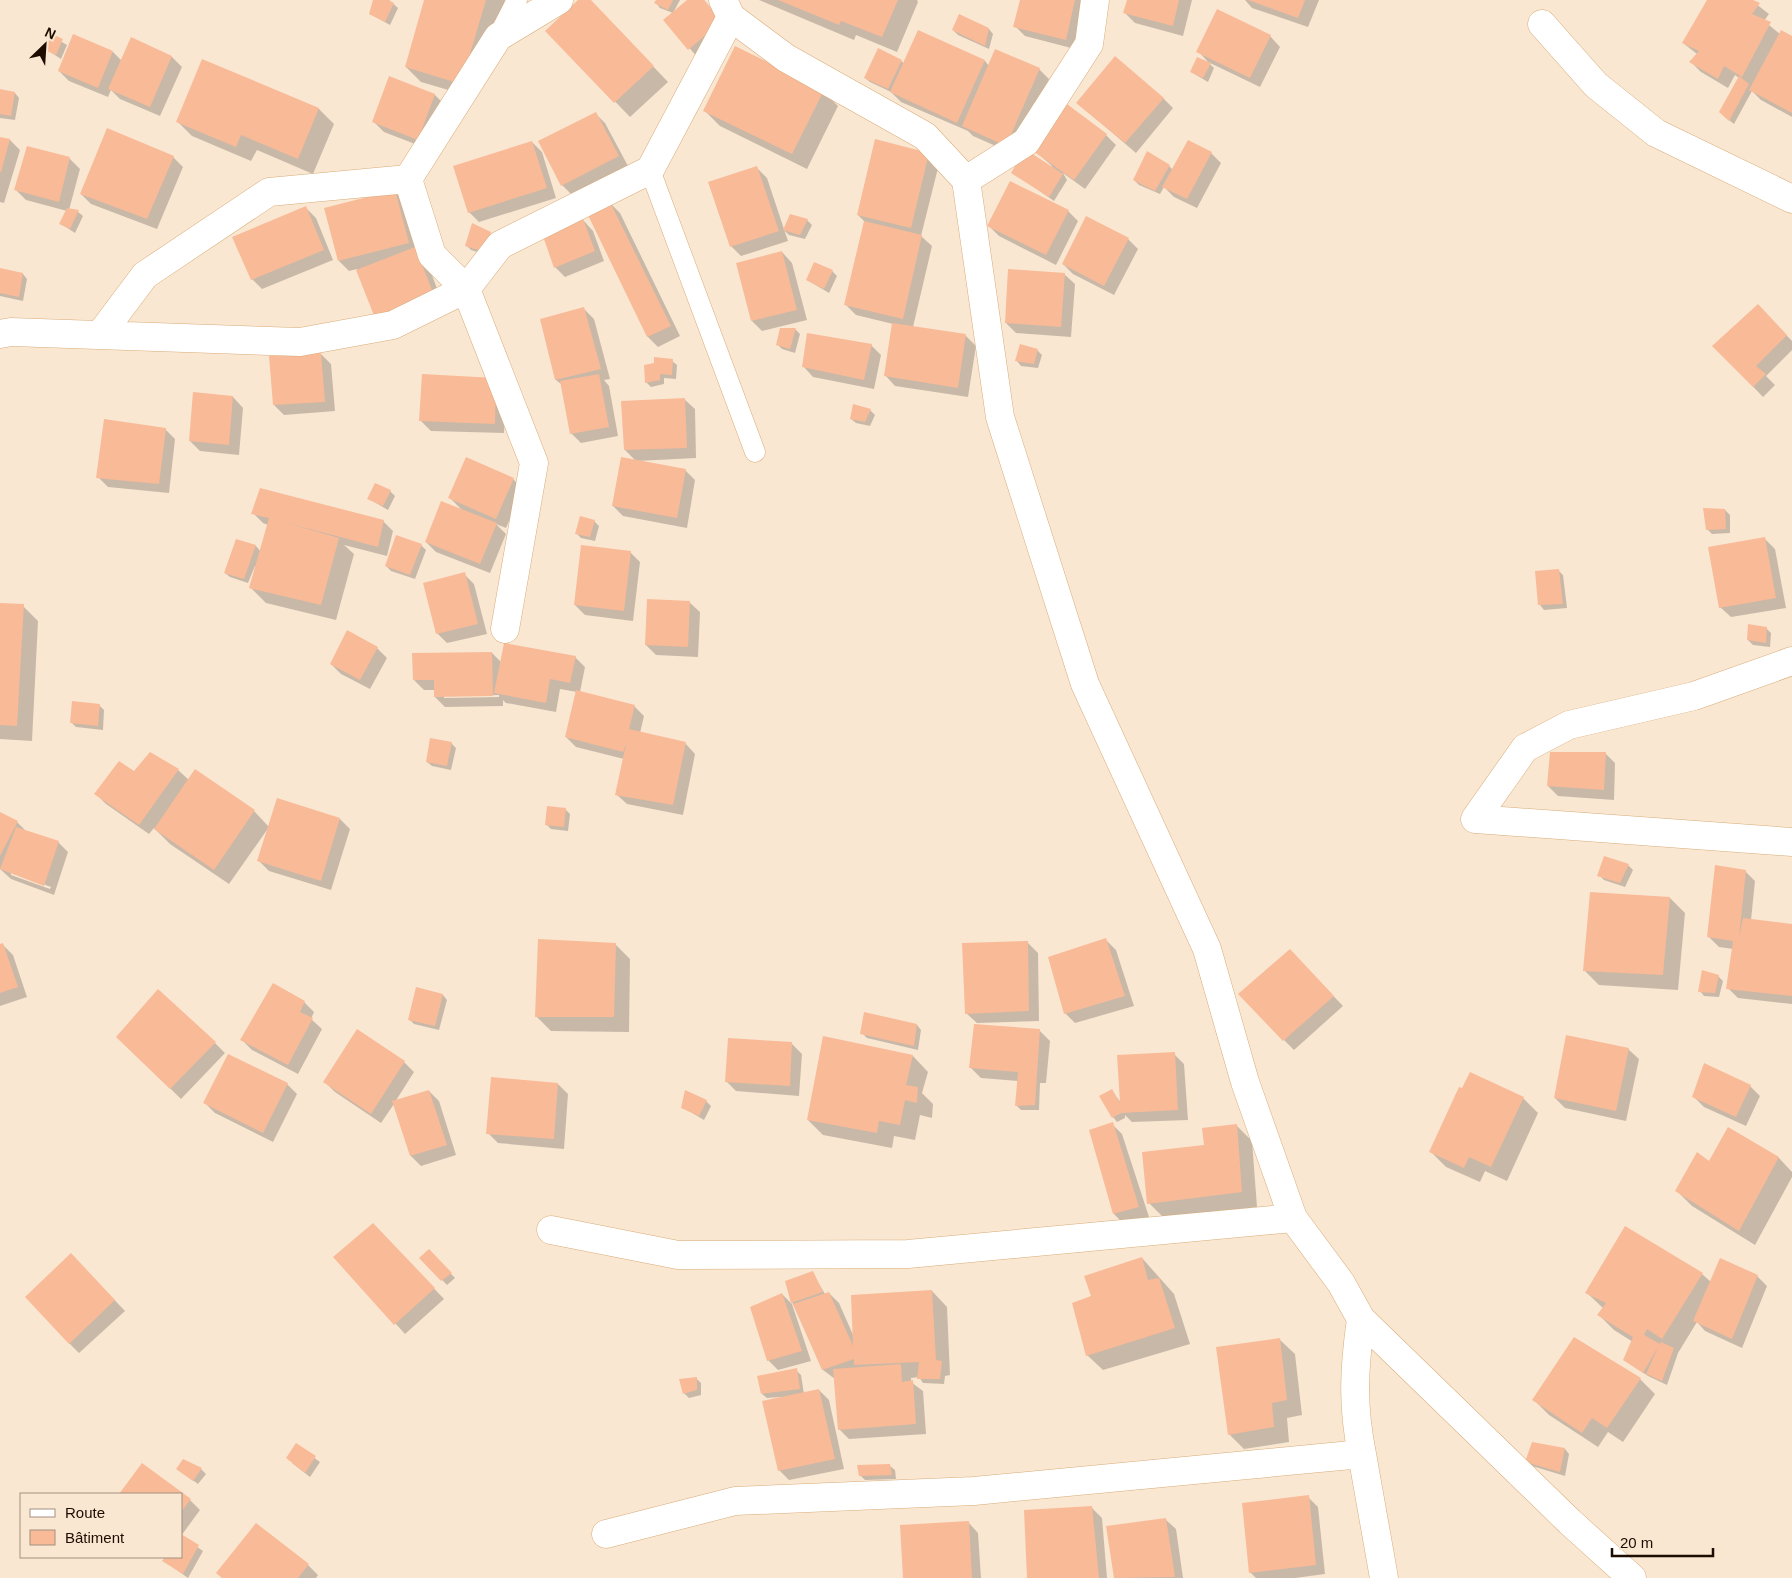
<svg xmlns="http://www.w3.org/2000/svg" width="1792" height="1578" viewBox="0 0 1792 1578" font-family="Helvetica,sans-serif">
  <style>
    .shadow { fill: #0003; fill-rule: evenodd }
    .building { fill: #f9ba98 }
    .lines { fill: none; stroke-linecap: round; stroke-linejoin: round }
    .service-casing { stroke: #d9ac78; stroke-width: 21 }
    .minor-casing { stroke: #d9ac78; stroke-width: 29 }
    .service { stroke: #fff; stroke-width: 20 }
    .minor { stroke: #fff; stroke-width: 28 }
  </style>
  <rect width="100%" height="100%" fill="#fae7d2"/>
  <path class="shadow" d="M374,0H389L398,8L390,25L370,14Z
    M426,0H505L476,98L421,82L406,67Z
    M580,0H590L668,82L630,117L547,31Z
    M658,0H680L673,13L688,0H704L731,32L699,59L665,20L673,13L660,8L656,3Z
    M759,0H917L918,2L897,52L856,35L854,40Z
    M1021,0H1088L1075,49L1025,36L1015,26Z
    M1128,0H1192L1183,36L1135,23L1125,13Z
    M1245,0H1319L1308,27L1252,8Z
    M1708,0H1751L1769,14L1764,21L1780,34L1792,37V117L1761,100L1752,91L1734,124L1725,117L1739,78L1735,75L1728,88L1701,72L1691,62L1697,54L1683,43Z
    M989,29L993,34L989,49L958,35L953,30Z
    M918,31L985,61L989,66L1039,69L1049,79L1016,155L973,136L968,131L901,102L891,92L870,82L865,78L901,61L904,63Z
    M50,35L67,45L61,59L44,48Z
    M1270,36L1280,47L1260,87L1208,62L1198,51Z
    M132,39L172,57L182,67L160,116L120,99L111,90L108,97L69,81L59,71L113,52L122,61Z
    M1209,63L1214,68L1208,82L1191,72Z
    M390,78L435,95L445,105L428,149L384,132L374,122Z
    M0,90L15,93L19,98L15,120L0,118Z
    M823,91L838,106L807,169L720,126L705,111Z
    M1163,98L1173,108L1136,153L1088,112Z
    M319,109L334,124L313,174L257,150L251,161L192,136L177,121Z
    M595,113L605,123L628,166L572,195L562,185Z
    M1106,135L1116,145L1085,189L1063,173L1067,180L1054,201L1012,172L1051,168L1052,166L1035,151Z
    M0,138L10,140L20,150L4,203L0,202Z
    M532,142L542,152L556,198L479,222L469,212Z
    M27,147L70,159L80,169L69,210L78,212L83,216L75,233L61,224L67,211L26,200L16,190Z
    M1211,153L1221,163L1197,208L1174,197L1164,187L1160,194L1139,185L1134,180L1169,166L1173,170Z
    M929,154L939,164L921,236L932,246L913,327L966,336L976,346L968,397L895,386L885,375L893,324L856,315L846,305L865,222L858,215Z
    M173,157L183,167L157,229L91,204L81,194Z
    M757,168L767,178L788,241L741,256L731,246Z
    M395,191L405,201L443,305L376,317L357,269L349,271L339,261Z
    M610,203L620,213L680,336L658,347L648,337L588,214Z
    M306,208L316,218L333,260L262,289L252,279Z
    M1068,211L1078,221L1056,265L999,236L989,226Z
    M583,220L593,231L604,261L565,277L555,267Z
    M807,220L812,225L805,239L789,235L784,230Z
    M473,225L496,238L490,256L471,250L467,246Z
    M1128,239L1138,249L1114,295L1073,274L1063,264Z
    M782,252L792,263L807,320L762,331L752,321Z
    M0,270L23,274L27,279L23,301L0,296Z
    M832,271L837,276L829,293L807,280Z
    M1064,274L1075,284L1071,337L1016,333L1006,323Z
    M1758,306L1792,341V350L1766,376L1775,385L1763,397L1714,346Z
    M584,309L594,319L610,379L604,380L609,386L618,436L581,443L571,433L562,385L556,380L541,320Z
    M781,329L796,330L800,334L795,353L782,349L777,344Z
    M871,345L881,355L874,389L813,377L803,366Z
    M1037,350L1042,355L1038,368L1021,366L1017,361Z
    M321,354L331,364L335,411L284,415L274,405Z
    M672,361L677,365L676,379L664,378V384L651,387L646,382Z
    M506,390L504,433L431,431L421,421Z
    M195,394L233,397L243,408L239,455L200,451L190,441Z
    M684,399L695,409L696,458L637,461L685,470L695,480L687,528L623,516L613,506L636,461L625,450Z
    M854,406L870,410L875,415L870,426L856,423L851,419Z
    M165,429L175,439L169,493L108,487L98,477Z
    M513,479L523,489L506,528L496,524L506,534L490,573L436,552L426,542L462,510L450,498Z
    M390,491L395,496L388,510L369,499Z
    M1725,510L1730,515V533L1712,534L1707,529Z
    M253,513L383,521L393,531L387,556L344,545L354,554L336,620L266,603L251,588L257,567L255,566L248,583L230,577L225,573L236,541L256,546L261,552L268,525L263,523Z
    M594,521L599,526L595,541L581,538L576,533Z
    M1765,539L1775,549L1786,608L1731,617L1720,607Z
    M421,545L426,550L415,579L391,571L386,566Z
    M630,552L640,562L633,621L585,615L575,605Z
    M1558,570L1563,575L1567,608L1544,610L1540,605Z
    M464,574L474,584L487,634L447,643L437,633Z
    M689,602L700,612L698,657L656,655L646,645Z
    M0,605L23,606L38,621L32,741L0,739Z
    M1766,628L1771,633L1770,647L1753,645L1748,640Z
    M377,648L387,658L370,689L341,674L331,664Z
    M492,653L501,662L575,657L585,667L580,692L634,706L644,716L640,733L685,743L695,754L683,815L627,804L616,794L624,759L576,747L566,737L577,692L560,689L556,712L506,703L503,700V706L445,707L435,697V690H424L414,680ZM499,695V697L444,698V696Z
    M99,705L104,710L103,730L76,727L71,722Z
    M451,743L456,748L451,770L432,766L427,762Z
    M1605,753L1615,763L1614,800L1558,796L1548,786Z
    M178,770L189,780L254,811L269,827L340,819L350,829L331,890L269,871L259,861L269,827L229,884L170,844L154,828L149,834L106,804L96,794L135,773Z
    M566,810L570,814L568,831L551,829L546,824Z
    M0,813L17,822L27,832L58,842L68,852L54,895L11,879L0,869ZM11,872L51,887L50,889L11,875Z
    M1605,857L1629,866L1633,870L1625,887L1604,880L1599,875Z
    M1745,871L1755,881L1751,920L1792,925V1004L1738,998L1728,988L1733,949L1719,947L1709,937Z
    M1670,898L1685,913L1678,990L1599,985L1584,970Z
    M1106,940L1116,950L1134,1006L1075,1023L1065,1013Z
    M1028,943L1038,953L1039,1021L977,1023L966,1013Z
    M615,944L630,959L629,1032L551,1031L536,1016Z
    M0,945H3L13,955L27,997L0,1006Z
    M1300,961L1343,1006L1294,1050L1284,1040Z
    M1718,976L1723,981L1719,997L1704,996L1700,991Z
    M443,995L447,1000L439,1030L414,1024L409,1019Z
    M304,1002L314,1012L311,1019L322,1029L298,1074L252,1050L242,1040Z
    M917,1025L921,1030L918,1050L867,1038L862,1033Z
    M358,1031L404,1062L414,1072L395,1102L429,1091L439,1101L456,1155L421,1166L411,1156L394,1104L381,1123L335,1092L325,1082Z
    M1040,1031L1050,1041L1046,1083H1040L1039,1110H1021L1016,1105L1018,1081L981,1078L971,1068Z
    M215,1043L225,1053L181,1099L128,1047Z
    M792,1044L802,1054L799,1096L736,1091L726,1081Z
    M1628,1049L1639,1059L1626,1121L1565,1108L1555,1098Z
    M1174,1054L1184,1064L1188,1120L1132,1122L1125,1115V1118L1117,1122L1113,1117L1111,1090L1122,1104Z
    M913,1056L928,1072L922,1093L933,1104L932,1118L920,1115L915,1140L894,1136L892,1148L823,1135L808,1120Z
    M287,1084L297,1094L273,1142L215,1113L205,1103Z
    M558,1084L568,1094L564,1149L498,1143L488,1133Z
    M1750,1086L1760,1096L1746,1126L1704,1107L1694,1097Z
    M1523,1098L1538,1113L1507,1181L1485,1171L1480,1182L1446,1167L1430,1151Z
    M706,1101L711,1106L704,1120L682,1107Z
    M1112,1124L1122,1134L1149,1217L1124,1224L1114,1214Z
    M1237,1126L1252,1141L1257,1207L1164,1218L1149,1203L1206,1146Z
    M1728,1128L1779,1158L1792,1172V1177L1755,1245L1692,1206L1677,1191L1709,1162Z
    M383,1235L444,1299L405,1334L335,1257Z
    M429,1251L455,1278L447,1285L421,1258Z
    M1142,1258L1174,1294L1190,1344L1103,1370L1087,1355Z
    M81,1265L125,1311L79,1353L69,1343Z
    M812,1272L825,1294L829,1293L839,1303L854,1337L932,1291L947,1307L950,1375L945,1376L944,1384L923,1383L919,1377L911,1378V1382L923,1391L926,1434L849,1439L839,1429L835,1379L823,1370L792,1302Z
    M1702,1274L1711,1282L1757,1276L1767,1286L1742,1348L1705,1331L1697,1322L1678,1353L1667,1385L1648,1376L1624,1360L1633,1342L1614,1330L1599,1315L1604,1309L1586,1292Z
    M782,1294L792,1304L811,1361L778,1370L768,1360Z
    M1279,1339L1295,1354L1302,1415L1287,1418L1289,1442L1244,1449L1229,1434Z
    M796,1370L801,1375L804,1394L819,1390L829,1400L844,1469L789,1480L779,1470L781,1397L767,1398L762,1394Z
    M696,1378L701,1383V1395L689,1398L684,1393Z
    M1640,1379L1655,1394L1623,1442L1608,1432L1598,1447L1549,1415L1533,1399Z
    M296,1445L320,1462L310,1477L292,1463Z
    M1565,1449L1569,1454L1565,1476L1532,1466L1527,1461Z
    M142,1465L190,1500L200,1510L181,1536L203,1551L188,1578L164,1561L165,1557H181V1494H120Z
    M890,1466L895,1470L896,1479L865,1480L860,1475Z
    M177,1469H201L206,1474L198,1484Z
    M1308,1497L1318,1507L1325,1574L1295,1578H1256L1250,1572Z
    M1092,1508L1102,1518L1107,1578H1029Z
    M1165,1519L1176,1529L1183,1578H1115L1108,1527Z
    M968,1522L978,1533L981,1578H905Z
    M256,1525L308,1565L318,1575L316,1578H222Z"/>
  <path class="building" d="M373,0H388L394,3L385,22L369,14Z
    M424,0H486L461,84L405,67Z
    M578,0H591L654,66L614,103L545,31Z
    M656,0H673L668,10L654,3Z
    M687,0H704L722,21L688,50L663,20Z
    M778,0H898L882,37L841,21L839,25Z
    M1020,0H1075L1066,40L1013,27Z
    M1127,0H1179L1173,26L1123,13Z
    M1248,0H1305L1298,18Z
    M1707,0H1753L1760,3L1752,14L1771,22L1742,77L1724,66L1718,79L1689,62L1699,51L1682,43Z
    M1217,9L1271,35L1250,78L1196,52Z
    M959,14L989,28L985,46L952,30Z
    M918,30L985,60L957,123L890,92Z
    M1781,30L1792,36V113L1749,90Z
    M50,33L63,39L56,55L42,49Z
    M73,34L113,51L98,88L58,71Z
    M131,37L172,56L150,107L108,89Z
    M735,46L824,90L792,154L703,111Z
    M878,48L902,60L888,89L864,78Z
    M995,49L1040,68L1006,146L962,126Z
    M1115,56L1164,98L1125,143L1076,103Z
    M1197,57L1211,63L1203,78L1190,72Z
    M202,59L319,108L298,159L241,135L236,147L176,122Z
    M389,76L435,94L418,140L372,122Z
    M1739,76L1749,84L1729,121L1719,112Z
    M0,89L15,92L11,116L0,114Z
    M1067,104L1107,134L1074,180L1033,151Z
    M596,112L619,156L561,186L538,141Z
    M107,128L174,156L147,219L80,194Z
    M0,137L10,139L1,172H0Z
    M875,139L929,153L911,228L857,215Z
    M1188,140L1212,152L1187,199L1162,187Z
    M532,141L547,188L468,213L453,166Z
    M27,146L70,157L59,202L14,190Z
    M1025,149L1063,174L1049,197L1011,173Z
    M1147,151L1170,165L1155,191L1133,180Z
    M757,166L779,231L730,247L708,182Z
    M1010,181L1069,210L1046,255L987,226Z
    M395,190L409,243L338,261L324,208Z
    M610,202L671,326L647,337L587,213Z
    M306,206L324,250L251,280L232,237Z
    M67,208L79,210L70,229L59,224Z
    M790,214L808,219L800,235L783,230Z
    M1086,216L1129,238L1104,286L1062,264Z
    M583,219L595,251L554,268L543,236Z
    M864,221L922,235L903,319L844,305Z
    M472,223L491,232L485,252L465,246Z
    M415,247L434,295L375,318L356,270Z
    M782,251L797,310L751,321L736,263Z
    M814,262L833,270L824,289L806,280Z
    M0,268L23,273L19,297L0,293Z
    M1008,269L1065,273L1061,327L1005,323Z
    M1758,304L1787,335L1756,366L1766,374L1753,387L1712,346Z
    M584,307L601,369L555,380L540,319Z
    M892,323L966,334L958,388L884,376Z
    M780,328H796L790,349L776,345Z
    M807,333L872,344L864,380L802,367Z
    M1020,344L1038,349L1034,364L1015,361Z
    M321,353L325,402L273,405L269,356Z
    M654,357L673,359L672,375L660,374V380L645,383L644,365L654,363Z
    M422,374L496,378L495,424L419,421Z
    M599,374L609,427L570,434L560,381Z
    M193,392L233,396L229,445L189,441Z
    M685,398L687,448L624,450L621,401Z
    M853,404L871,409L865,422L850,419Z
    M104,419L166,428L159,484L96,478Z
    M466,457L514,478L496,519L448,498Z
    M621,457L686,469L677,518L612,506Z
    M375,483L391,490L383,506L367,499Z
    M260,488L384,520L378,547L287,523L339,538L321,605L249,588L269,518L251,514Z
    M441,501L497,523L480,564L425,542Z
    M1703,508L1725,509L1726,529L1706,530Z
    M580,516L595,520L590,537L575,534Z
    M396,535L422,544L410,575L385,566Z
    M1765,537L1776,598L1719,608L1708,547Z
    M236,539L256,545L244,579L224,573Z
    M581,545L631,551L624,611L574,605Z
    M1559,569L1563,604L1538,605L1535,571Z
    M465,572L478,624L436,634L423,583Z
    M647,599L690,601L688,647L645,645Z
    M0,603L24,604L17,726L0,725Z
    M1748,624L1767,627L1766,643L1747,640Z
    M347,630L378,647L360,680L330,664Z
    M504,643L576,656L570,683L550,679L546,703L494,693Z
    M492,652L493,696L434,697V680H413L412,653Z
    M576,690L635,705L629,729L686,742L673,805L615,795L626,744L623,752L565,737Z
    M72,701L100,704L98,726L70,723Z
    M430,738L452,742L447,766L426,762Z
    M150,752L179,769L139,825L94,794L119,761L134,771Z
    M1550,752H1606L1604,790L1547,786Z
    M195,769L255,810L214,870L154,829Z
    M277,798L340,818L321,881L257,861Z
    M547,806L566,808L564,827L545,825Z
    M0,812L18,821L0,856Z
    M16,827L59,841L44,886L0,869Z
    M1604,856L1629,864L1620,883L1597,876Z
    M1715,865L1746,870L1739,938L1743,918L1792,924V996L1726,989L1733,941L1707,937Z
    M1590,892L1670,897L1663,975L1583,971Z
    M1106,938L1125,996L1064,1014L1048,957Z
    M538,939L616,943L614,1017H535Z
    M1028,941L1029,1011L965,1014L962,943Z
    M3,943L18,987L0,993V944Z
    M1290,949L1334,996L1283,1041L1238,994Z
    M1702,970L1719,975L1715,993L1698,992Z
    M273,983L305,1001L300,1012L313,1018L288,1065L240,1040Z
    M416,987L443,994L435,1026L408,1020Z
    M158,989L216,1042L170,1089L116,1037Z
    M864,1012L917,1024L914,1046L860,1034Z
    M974,1024L1040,1029L1035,1105L1015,1106L1018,1072L969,1068Z
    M357,1029L405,1061L371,1114L323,1082Z
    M1566,1035L1629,1048L1616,1111L1554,1098Z
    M823,1036L913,1055L906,1085L918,1087L917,1103L905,1100L900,1125L879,1121L877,1133L807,1120Z
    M728,1038L792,1042L790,1086L725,1082Z
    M1175,1052L1178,1110L1121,1113L1112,1118L1099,1096L1112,1089L1120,1103L1117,1055Z
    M228,1054L288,1083L263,1133L203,1103Z
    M1704,1063L1751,1085L1736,1117L1692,1097Z
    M1470,1072L1524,1097L1491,1167L1469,1157L1464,1168L1429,1152L1459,1087L1462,1088Z
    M491,1077L558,1083L554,1139L486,1134Z
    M429,1090L447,1145L410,1156L392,1101Z
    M685,1090L707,1100L699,1116L681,1108Z
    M1113,1122L1139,1207L1113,1214L1089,1130Z
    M1237,1124L1242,1192L1147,1204L1142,1152L1204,1145L1202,1128Z
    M1728,1127L1779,1157L1739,1231L1675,1191L1697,1152L1709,1161Z
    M373,1223L435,1288L394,1325L333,1257Z
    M1625,1226L1703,1273L1662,1339L1647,1329L1644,1335L1660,1344L1661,1342L1674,1348L1662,1381L1646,1374L1658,1347L1643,1373L1623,1360L1633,1337L1597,1315L1606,1303L1585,1293Z
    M429,1249L452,1273L441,1281L419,1258Z
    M71,1253L115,1300L69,1344L25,1297Z
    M1142,1257L1148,1280L1159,1278L1175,1328L1086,1356L1072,1303L1091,1296L1084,1276Z
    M1720,1258L1758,1275L1732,1339L1693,1321Z
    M813,1271L823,1292L791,1303L785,1281Z
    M932,1290L936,1360L942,1361L940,1379H917L919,1362L854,1365V1359L822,1370L793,1304L829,1292L853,1346L851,1295Z
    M782,1293L802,1351L767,1361L750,1307Z
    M1574,1337L1641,1378L1607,1428L1592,1418L1582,1433L1532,1400Z
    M1280,1338L1287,1400L1272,1403L1274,1427L1228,1435L1216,1347Z
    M901,1364L902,1382L913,1380L916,1424L838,1430L833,1369Z
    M797,1368L800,1389L761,1394L757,1376Z
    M697,1377V1390L683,1394L679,1379Z
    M819,1389L835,1459L778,1471L762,1401Z
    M1532,1442L1565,1448L1560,1472L1525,1462Z
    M296,1443L316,1456L305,1473L286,1458Z
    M183,1459L202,1468L193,1481L176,1469Z
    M142,1463L191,1499L181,1512V1494H119Z
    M890,1464L892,1475L859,1476L857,1465Z
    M1309,1495L1316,1565L1249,1573L1242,1503Z
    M1092,1506L1099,1578H1027L1024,1510Z
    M1166,1518L1175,1577L1114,1578L1106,1526Z
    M969,1521L972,1578H903L900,1525Z
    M256,1523L309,1564L298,1578H222L216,1573Z
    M181,1534L199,1545L183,1574L162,1561L165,1557H181Z"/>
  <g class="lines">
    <defs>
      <path id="service" d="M498,37L517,0
        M650,170L755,452"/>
      <path id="minor" d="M723,0L731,17L786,58L925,136L966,180L1000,417L1085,684L1207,949L1245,1082L1293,1218L1341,1283L1361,1319L1570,1522L1632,1578
        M1542,24L1596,85L1656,133L1792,199
        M966,180L1026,142L1089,44L1095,0
        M0,334L11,332L300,342L393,325L466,289L500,245L650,170L731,17
        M100,335L145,275L269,192L408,179
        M505,629L534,463L466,289L432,255L408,179L498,37L559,0
        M1792,661L1694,696L1569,725L1525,748L1475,819L1792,842
        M551,1230L678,1255L908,1254L1293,1218
        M1361,1319C1354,1368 1352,1405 1362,1454
        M606,1534L735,1501L974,1491L1362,1454L1384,1578"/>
    </defs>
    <use href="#service" class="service-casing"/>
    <use href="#minor" class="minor-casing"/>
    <use href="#service" class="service"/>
    <use href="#minor" class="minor"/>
  </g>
  <rect x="20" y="1493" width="162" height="65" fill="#fae7d2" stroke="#a2907e"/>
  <rect x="30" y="1509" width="25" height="8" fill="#ffffff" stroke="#a2907e"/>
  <text x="65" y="1518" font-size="15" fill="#1d0d00">Route</text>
  <rect x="30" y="1530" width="25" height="15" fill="#f9ba98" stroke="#a2907e"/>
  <text x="65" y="1543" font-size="15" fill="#1d0d00">Bâtiment</text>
  <g transform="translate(45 45) rotate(25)" stroke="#fae7d2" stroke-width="4" paint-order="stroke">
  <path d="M0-4L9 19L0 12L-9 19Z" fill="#1d0d00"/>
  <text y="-8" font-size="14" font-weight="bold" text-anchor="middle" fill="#1d0d00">N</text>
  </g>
  <path d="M1612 1548v8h101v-8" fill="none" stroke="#1d0d00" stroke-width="2.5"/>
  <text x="1620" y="1548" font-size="15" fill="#1d0d00" stroke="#fae7d2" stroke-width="4" paint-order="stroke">20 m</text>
</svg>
